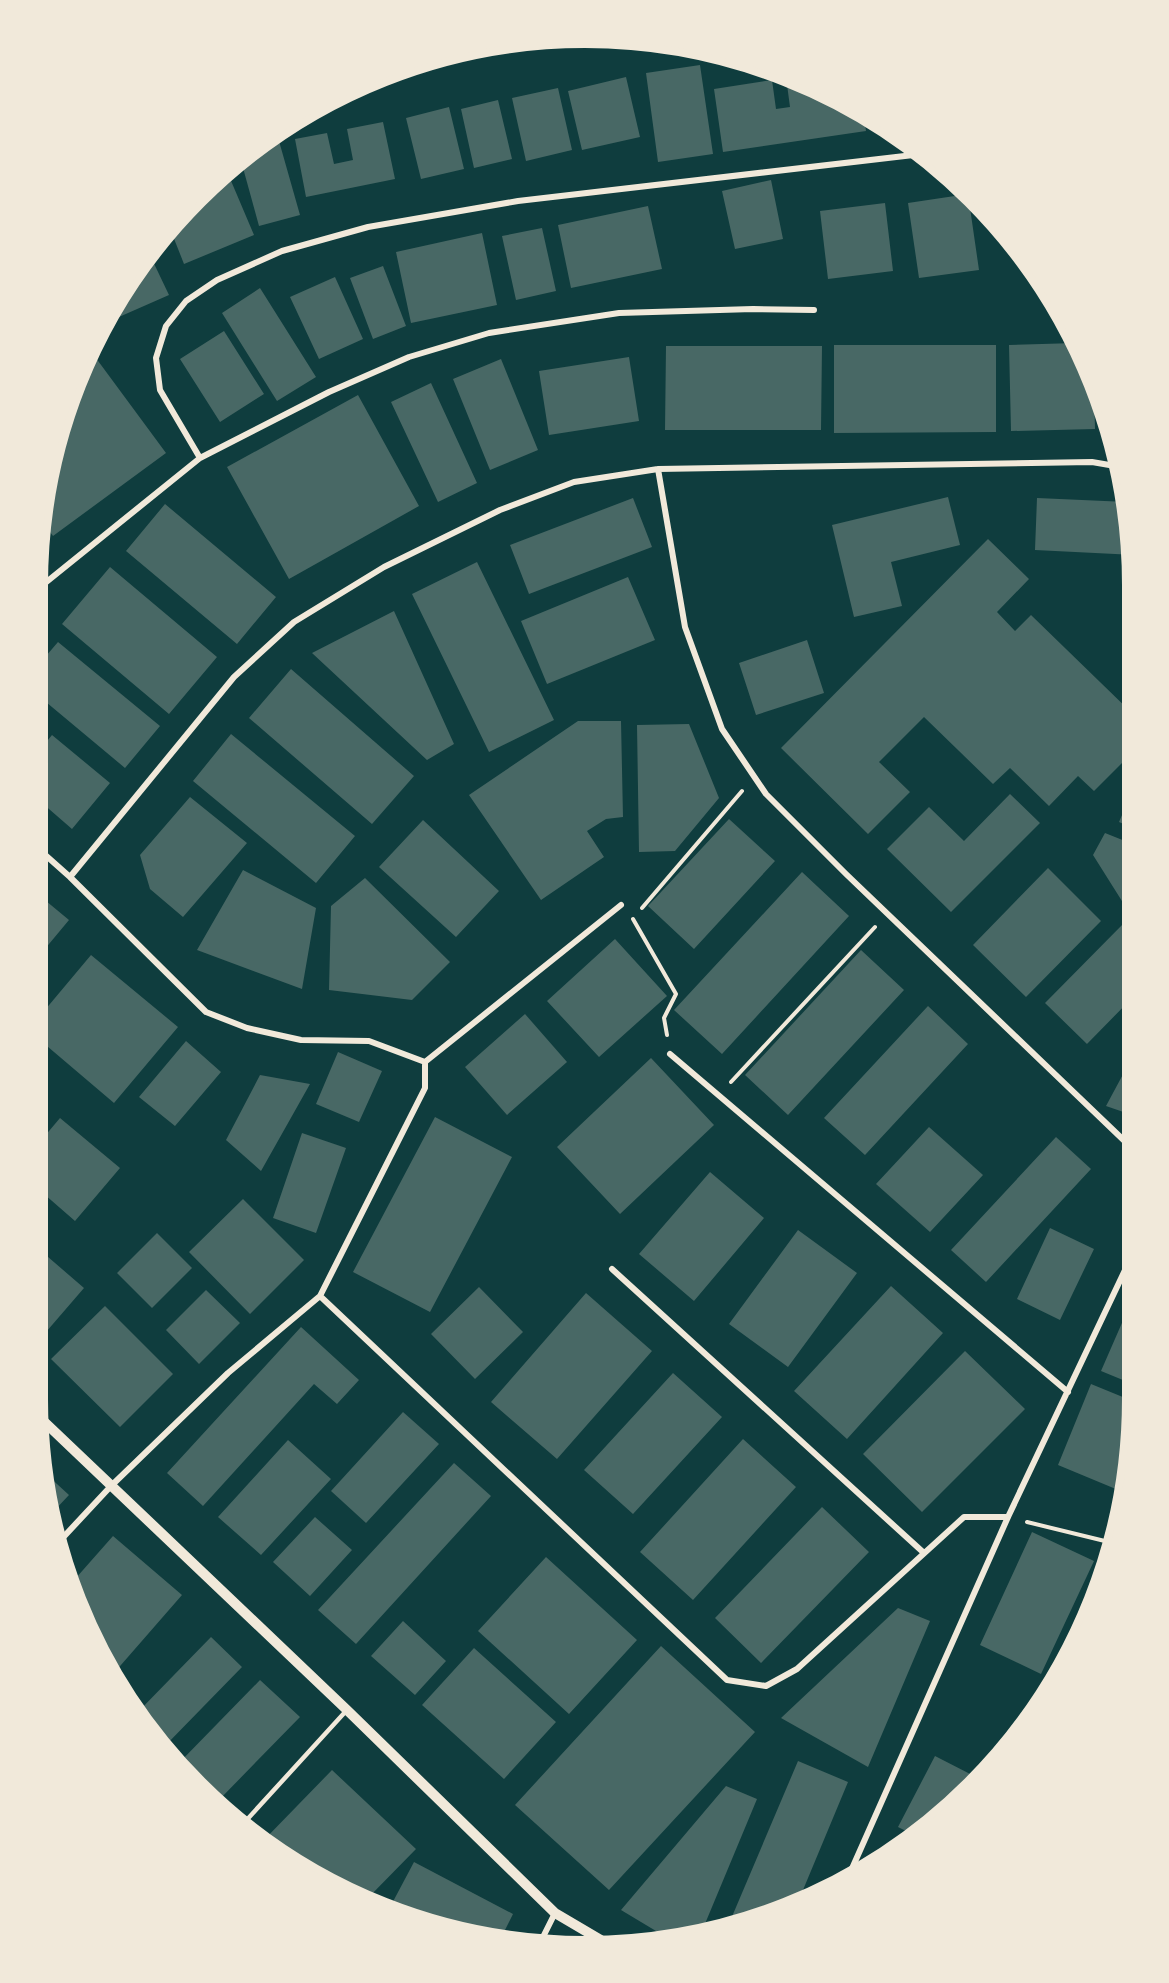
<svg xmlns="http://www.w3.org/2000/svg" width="1169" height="1983" viewBox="0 0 1169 1983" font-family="Quicksand,sans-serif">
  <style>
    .building { fill: #486865 }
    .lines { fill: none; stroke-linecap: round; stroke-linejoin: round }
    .path { stroke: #f1e9da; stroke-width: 4 }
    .service { stroke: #f1e9da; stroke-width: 4.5 }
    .minor { stroke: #f1e9da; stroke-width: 6 }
    .tertiary { stroke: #f1e9da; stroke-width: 10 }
    .primary { stroke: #f1e9da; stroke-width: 15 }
    .rim { fill: none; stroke: #f1e9da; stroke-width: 8 }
  </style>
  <rect width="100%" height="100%" fill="#0f3d3e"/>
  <path class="building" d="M700,65L713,154L658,162L646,73Z
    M797,76L863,111L866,131L723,152L714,89L772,80L776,109L790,107L786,77Z
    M626,77L640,137L582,150L568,91Z
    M558,88L572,150L526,161L512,98Z
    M498,100L512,159L474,168L461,109Z
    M449,107L464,169L421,179L406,118Z
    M383,122L395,179L306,197L295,139L327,133L334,164L353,160L347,129Z
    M279,141L300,215L259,226L240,157L249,150Z
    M226,169L254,235L184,264L169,226L195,194Z
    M771,180L783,239L735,249L722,191Z
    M968,194L979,270L919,278L908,203Z
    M885,203L893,271L828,279L820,211Z
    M648,206L662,269L571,288L558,225Z
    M542,228L556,291L516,300L502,236Z
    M482,233L497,305L411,323L396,252Z
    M148,251L169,295L103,324L126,278Z
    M383,266L406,326L373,339L350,278Z
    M335,277L363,339L319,359L290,297Z
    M260,288L316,377L277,401L222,313Z
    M224,331L264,394L220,422L180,359Z
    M1076,343L1094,387L1095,429L1011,431L1009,345Z
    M834,345H996V432L834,433Z
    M666,346H822L821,430H665Z
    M90,350L166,453L53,536L40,518L62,407Z
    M629,357L639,421L549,435L539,371Z
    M501,359L538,450L490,470L453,379Z
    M431,383L477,483L438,502L391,402Z
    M358,395L419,506L289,579L227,467Z
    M948,497L960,545L891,562L902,606L854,617L832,525Z
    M633,498L652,547L529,594L510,545Z
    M1037,498L1127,502L1135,555L1035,550Z
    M165,504L276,597L237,644L126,551Z
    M988,539L1029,579L997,612L1015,631L1031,615L1135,716V750L1094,791L1078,776L1049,806L1010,768L993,784L924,717L879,762L910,792L868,834L781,748Z
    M477,562L554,720L489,752L412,594Z
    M110,567L217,657L169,714L62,624Z
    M628,577L655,640L547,684L521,621Z
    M394,611L454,744L427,760L312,653Z
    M807,640L824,693L756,715L739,663Z
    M58,642L160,726L125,768L34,692V670Z
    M291,669L414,776L372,824L249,718Z
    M578,721H621L623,817L606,819L587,831L604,857L541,900L469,795Z
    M689,724L719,798L675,851L639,852L637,725Z
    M231,734L355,836L316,883L193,781Z
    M52,735L110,783L72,829L34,796V757Z
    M1135,785V829L1119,822Z
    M1010,794L1040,823L951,912L887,849L929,807L964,841Z
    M190,797L247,843L183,917L150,889L140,855Z
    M729,819L775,861L694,949L648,906Z
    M423,820L499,891L456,937L379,867Z
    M1105,833L1135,845V918L1132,917L1093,855Z
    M1048,868L1101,921L1026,997L973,945Z
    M243,870L316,908L302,989L197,950Z
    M802,872L849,916L722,1054L674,1010Z
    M365,878L450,962L412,1000L329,990L331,906Z
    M34,891L69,920L34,962Z
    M1123,924L1135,936V995L1087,1044L1045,1003Z
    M615,939L667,996L599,1057L547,1001Z
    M861,950L904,990L788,1115L745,1075Z
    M91,955L178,1027L114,1103L34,1035V1023Z
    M928,1006L968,1044L865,1155L824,1118Z
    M525,1014L567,1062L507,1115L465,1067Z
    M186,1041L221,1072L175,1126L139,1097Z
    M338,1052L382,1071L359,1122L316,1104Z
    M1135,1052V1116L1106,1106Z
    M651,1058L714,1125L620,1214L557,1147Z
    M260,1075L310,1084L261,1171L226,1140Z
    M435,1117L512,1157L430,1312L353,1272Z
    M60,1118L120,1168L75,1221L44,1194L33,1208V1150Z
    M929,1127L983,1175L930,1232L876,1184Z
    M302,1133L346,1148L316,1233L273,1218Z
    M1056,1137L1091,1169L986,1282L951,1250Z
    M710,1172L764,1218L694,1301L639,1254Z
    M243,1199L304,1260L250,1314L189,1252Z
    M1050,1228L1094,1249L1060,1320L1017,1299Z
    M798,1230L857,1273L788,1367L729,1324Z
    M157,1233L192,1268L152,1308L117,1273Z
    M33,1244L84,1288L40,1339L33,1333Z
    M891,1286L943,1333L847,1439L794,1391Z
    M479,1287L523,1332L475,1379L431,1334Z
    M206,1290L240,1323L199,1364L166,1330Z
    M586,1293L652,1351L557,1459L491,1402Z
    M1135,1293V1385L1101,1371Z
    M105,1306L173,1374L120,1427L51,1359Z
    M301,1327L359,1380L337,1404L314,1384L203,1506L167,1473Z
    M965,1351L1025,1409L922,1512L863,1454Z
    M673,1373L722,1417L633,1514L584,1470Z
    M1091,1384L1135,1402V1435L1123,1492L1058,1465Z
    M403,1412L439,1444L366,1523L331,1491Z
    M743,1439L796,1487L693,1600L640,1552Z
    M288,1440L331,1479L261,1555L218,1517Z
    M454,1463L491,1496L356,1644L318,1610Z
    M45,1473L69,1495L52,1513Z
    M822,1507L869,1552L761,1663L715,1618Z
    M315,1517L352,1550L310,1596L273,1562Z
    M1032,1532L1094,1561L1041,1674L980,1645Z
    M113,1536L182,1595L114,1673L68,1587Z
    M546,1557L637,1640L569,1714L478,1631Z
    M898,1608L930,1621L868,1767L781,1718Z
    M403,1621L446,1661L415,1695L371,1656Z
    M211,1637L242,1667L162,1749L147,1734L136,1714Z
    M661,1646L755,1732L609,1890L515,1805Z
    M474,1648L556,1722L504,1779L422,1705Z
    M260,1680L300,1717L218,1801L178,1764Z
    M935,1756L976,1777L918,1837L898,1827Z
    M798,1761L848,1782L798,1902L761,1921L728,1926Z
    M332,1770L416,1849L366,1900L278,1857L262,1842Z
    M726,1786L757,1799L702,1931L666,1937L621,1910Z
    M414,1862L513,1914L502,1936L408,1921L388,1911Z"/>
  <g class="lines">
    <path class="path" d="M642,908L742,791
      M633,919L676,994L664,1018L667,1035
      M731,1082L875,927
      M1027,1522L1113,1543"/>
    <path class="service" d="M243,1824L346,1711"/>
    <path class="minor" d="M200,458L160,390L156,358L166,326L186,301L217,280L282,251L368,227L518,201L922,154
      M658,469L685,627L722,729L766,794L846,874L1135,1151
      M34,592L200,458L329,392L409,357L489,333L619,313L753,309L814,310
      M34,845L70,877L206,1012L247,1028L301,1040L369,1041L425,1062
      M70,877L234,677L294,622L384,567L500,510L574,482L658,469L1092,462L1121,467
      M670,1054L1068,1392
      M425,1062L621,905
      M612,1269L924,1553
      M320,1296L425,1088V1062
      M57,1544L111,1486L228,1373L320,1296L727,1680L766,1686L797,1669L964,1517H1008
      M850,1873L1008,1517L1135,1249
      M540,1943L555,1913"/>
    <path class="tertiary" d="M35,1413L347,1710L555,1913L611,1946"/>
    <path class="primary" d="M445,53L595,34"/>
  </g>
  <path d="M0 0H1169V1983H0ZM585 44H585A541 541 0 0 1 1126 585V1399A541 541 0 0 1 585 1940H585A541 541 0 0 1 44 1399V585A541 541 0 0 1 585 44Z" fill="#f1e9da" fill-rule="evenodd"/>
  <path class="rim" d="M585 44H585A541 541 0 0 1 1126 585V1399A541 541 0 0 1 585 1940H585A541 541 0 0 1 44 1399V585A541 541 0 0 1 585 44Z"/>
</svg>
